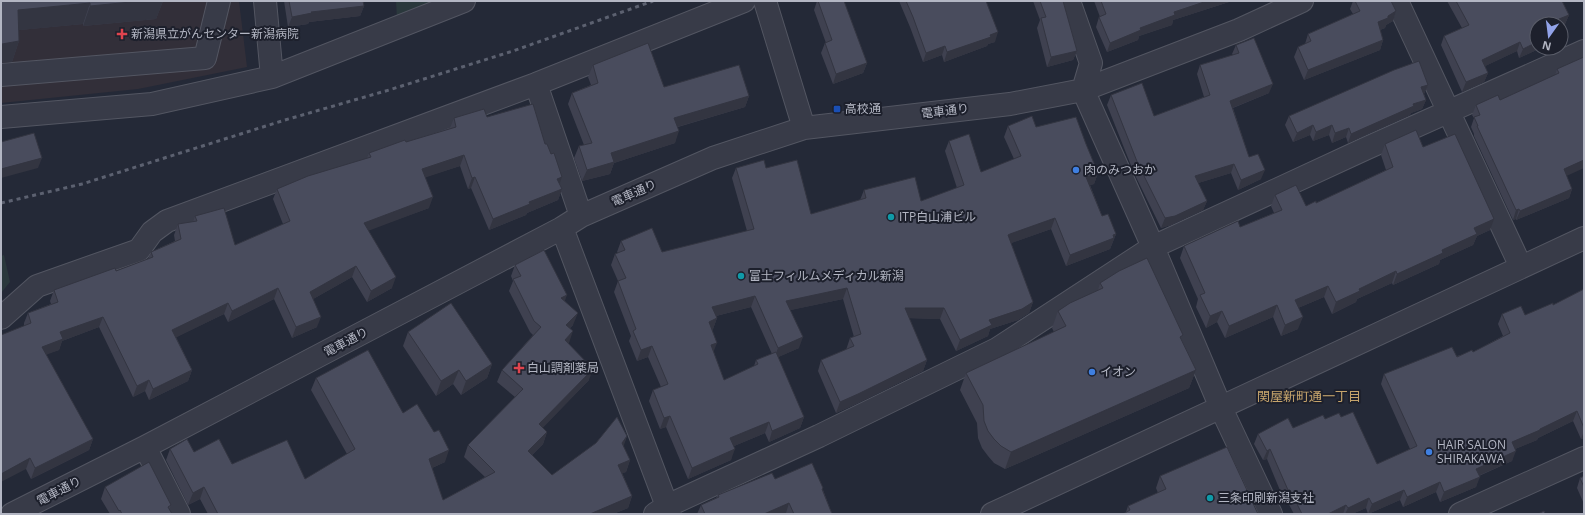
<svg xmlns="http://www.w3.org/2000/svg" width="1585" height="515" viewBox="0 0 1585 515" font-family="'Open Sans','Noto Sans JP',sans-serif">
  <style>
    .medical { fill: #322f39 }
    .green { fill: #2a383c }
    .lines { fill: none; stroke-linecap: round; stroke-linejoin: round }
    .minor-casing { stroke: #535662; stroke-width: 24 }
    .minor { stroke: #383b48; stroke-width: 22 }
    .rail { stroke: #5c6170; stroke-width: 3; stroke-dasharray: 4 4; stroke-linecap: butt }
    .wall { fill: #3f4150; fill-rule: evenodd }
    .shaded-wall { fill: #333541 }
    .building { fill: #494c5d; stroke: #333541 }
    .health-dot { fill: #e0444e; stroke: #1d202c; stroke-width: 1.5 }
    .transit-dot { fill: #1a4fb4; stroke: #1d202c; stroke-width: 1.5 }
    .shop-dot { fill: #3f7fe0; stroke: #1d202c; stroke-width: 1.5 }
    .culture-dot { fill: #0f9aa8; stroke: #1d202c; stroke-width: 1.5 }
    .labels { text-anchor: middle; stroke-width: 4; stroke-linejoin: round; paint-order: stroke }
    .poi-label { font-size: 12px; fill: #b3b6c3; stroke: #1d202c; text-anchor: start }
    .street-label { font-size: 12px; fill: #b3b6c3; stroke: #1d202c }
    .neighbourhood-label { font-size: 13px; fill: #c5a46c; stroke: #1d202c }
  </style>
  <rect width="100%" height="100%" fill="#242937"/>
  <path class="medical" d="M1,1H239L247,67L138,89L1,103Z"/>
  <path class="green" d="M396,1H450L397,19Z
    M4,255L10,282L1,293V256Z"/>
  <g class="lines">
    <defs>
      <path id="minor" d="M265,1L272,77
        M765,1L804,128
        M1069,1L1091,63L1083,90L1153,247L1221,408L1271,514
        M1397,1L1521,267
        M1,75L205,58L219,1
        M536,84L581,216
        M1,117L152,104L272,77L464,1
        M562,228L670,514
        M1,318L37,286L139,250L152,232L167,221L536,84L744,1
        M145,447L179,514
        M12,514L145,447L562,228L581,216L713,158L804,128L1010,104L1083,90L1239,30L1302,1
        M655,514L667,506L819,436L997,349L1153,247L1367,148L1584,51
        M992,514L1584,238
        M1460,514L1584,458"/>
    </defs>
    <use href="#minor" class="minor-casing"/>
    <use href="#minor" class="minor"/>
    <path class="rail" d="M1,203L82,184L285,120L389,90L513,51L653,1"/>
  </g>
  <path class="wall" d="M1,1H163L156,19L83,26V24L19,30V41L12,62Z
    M284,1H363L364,6L360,16L309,22L308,24L288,27Z
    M817,1H844L867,63L863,73L833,84L821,53L825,43H826L814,10Z
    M899,1H986L995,42L988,44L987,46L944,62L942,55L923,62L910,27Z
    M1033,1H1063L1077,51L1073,60L1047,67L1037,28L1040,20Z
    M1094,1H1230L1229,2L1173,20L1172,25L1139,36L1138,40L1107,52L1096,27L1099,17H1100Z
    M1353,1H1391L1396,11L1393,21L1386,25L1385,28L1380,30L1383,40L1380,50L1304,80L1294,57L1298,47L1305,44L1308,34L1353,14L1350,9Z
    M1447,1H1562L1569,15L1565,24L1562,26L1563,47L1561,48V24H1537V48H1541L1519,58L1517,51L1485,66L1488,73L1484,82L1462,92L1441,45L1444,36L1462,28Z
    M1236,45L1269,93L1233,108L1249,157L1261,179L1238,190L1231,173L1198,183L1207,201L1203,210L1171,225L1161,228L1134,173L1107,105L1111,95L1154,116L1204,97L1197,74L1200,65L1233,55L1232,54Z
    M1542,48H1560L1545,55Z
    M1584,57L1566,176L1572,189L1569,198L1516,220V219L1513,220L1474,136V134L1471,127L1474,118L1472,115L1476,105L1500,100L1555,75L1557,69Z
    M593,65L664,87L749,96L745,107L678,127L675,143L614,163L610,174L582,181L574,158L579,146L584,145L568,104L572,93L591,85L588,77Z
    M1428,85L1424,94L1426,100L1422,109L1411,113L1410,115L1348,143L1346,137L1332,143L1329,135L1313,141L1310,135L1293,142L1285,125L1289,116Z
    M487,117L545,144L562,189L558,200L527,213L526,215L489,230L471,188L468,189L460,166L425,177L429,208L368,230L392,288L367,302L352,277L313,299L317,327L292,338L274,299L228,322L224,314L176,337L192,370L188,381L149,400L145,391L133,397L99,327L62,341L59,350L46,354L93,439L89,450L31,479L26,469L24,326V323L28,313L51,304L50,301L54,290L116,271L148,259L151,252L175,241L174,235L178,224L193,222L195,216L235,245L283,224L273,199L277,189L367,158L369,153L406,142L450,128L454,118Z
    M1008,126L1036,127L1086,144L1098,173L1094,184L1090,185L1102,216L1116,234L1110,249L1066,266L1051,229L1011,243L1033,302L1029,313L1018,320L990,329L988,336L956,351L940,319L909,318L927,360L923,371L854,405L836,413L818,371L821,360L846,350L850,338L854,337L843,299L790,310L799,348L778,357L804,417L800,428L769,442L765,433L734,446L731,460L688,479L666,427L660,429L649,401L653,390L661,387L648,357L637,361L629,341L631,336L614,292L618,281L611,265L615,254L618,253L617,252L621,241L662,252L747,231L732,178L736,168H766L811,214L860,200L864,190L921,201L957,188L945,151L949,141L981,172L1014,159L1004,137ZM751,307L772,354L756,360L754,366L724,380L714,353L712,330L713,329L717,318L716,316Z
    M1385,144L1423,147L1490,230L1477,236L1473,245L1440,260L1439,264L1393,285L1392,283L1357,299L1356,302L1332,314L1324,297L1298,308V329L1281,336L1273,317L1225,338L1217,322L1206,328L1196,307L1198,299L1180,258L1184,246L1240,227L1274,213L1271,206L1275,195L1306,206L1316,203L1386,170L1381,155Z
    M515,265L565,301L573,325L570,328L569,343L568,344L589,380L542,428L547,432L543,444L532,455L552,475L627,436L623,446L630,460L626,472L622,473L632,496L628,508L613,514H208L200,499L188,505L166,460L170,449L194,452L232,464L305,479L347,454L311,390L316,378L403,413L445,462L432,468L443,500L485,477L464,457L468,445L515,397L497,382L502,370L533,335L530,332L509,291L513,281L511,276Z
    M1100,283L1182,340L1196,370L1189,388L1005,469L994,463L988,456L982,448L978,438L977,423L960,390L966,373L1054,332L1052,328L1058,311L1098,290Z
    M1584,289V438L1581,439L1573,421L1538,438L1537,440L1515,449L1512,461L1479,476L1476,487L1440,502L1436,492L1403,507L1400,500L1368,514L1366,508L1352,514H1294L1286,499L1284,500L1267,459L1263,460L1254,444L1258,434L1293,428L1325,419L1341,417L1377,464L1410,449L1381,384L1384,374L1473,352L1503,336L1498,324L1502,314L1525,315L1553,305Z
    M408,332L492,364L487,378L461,395L453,384L436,396L403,346Z
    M1160,476L1258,514L1126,512L1128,506L1158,493L1156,488Z
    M1584,476V504L1577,488L1580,478Z
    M775,479L823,490L832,514H786V513L785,514H697L701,505L716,498L718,495Z
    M105,487L171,505L169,509L172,514H110L101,499Z"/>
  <path class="shaded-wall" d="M141,1H163L156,19L83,26L90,6Z
    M1207,1H1230L1229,2L1173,20L1172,25L1139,36L1138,40L1107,52L1110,43L1140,28L1174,12Z
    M90,3L83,24L10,31L18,10Z
    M364,6L360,16L309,22L308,24L288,27L292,17L311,12Z
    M1396,11L1393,21L1386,25L1385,28L1374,32L1378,22Z
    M1569,15L1565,24L1561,26L1559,19Z
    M998,32L995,42L988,44L987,46L944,62L947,52Z
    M1566,37L1563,47L1561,48V40Z
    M1383,40L1380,50L1304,80L1308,70Z
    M19,41L12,62L1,63V45L2,44Z
    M1520,42L1517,51L1479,69L1482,60Z
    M1537,42V48H1541L1519,58L1523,49Z
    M945,46L942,55L923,62L926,53Z
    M1547,48H1560L1545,55Z
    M1077,51L1073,60L1047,67L1051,57Z
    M867,63L863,73L833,84L836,74Z
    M1488,73L1484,82L1462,92L1466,82Z
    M1273,84L1269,93L1227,110L1230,101Z
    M1428,85L1424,94L1418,96L1421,87Z
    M749,96L745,107L670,129L674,118Z
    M1426,100L1422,109L1411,113L1410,115L1348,143L1351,134L1413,104Z
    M1313,125L1310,135L1293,142L1297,133Z
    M1332,125L1329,135L1313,141L1316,132Z
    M1349,128L1346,137L1332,143L1335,133Z
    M679,131L675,143L614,163L610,174L582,181L587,170L611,153Z
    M464,155L460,166L418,180L422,169Z
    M42,158L38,168L1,178V169Z
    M1584,160V168L1560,179L1564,169Z
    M1234,164L1231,173L1192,185L1195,176Z
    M1265,170L1261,179L1238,190L1241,180Z
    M1098,173L1094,184L1082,188L1086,177Z
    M475,177L471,188L468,189L472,178Z
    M562,177L558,188L557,179Z
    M562,189L558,200L527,213L526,215L489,230L493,219L529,202Z
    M1572,189L1569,198L1516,220L1520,211Z
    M433,197L429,208L360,234L364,223Z
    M1207,201L1203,210L1171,225L1161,228L1165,218Z
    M1519,209L1516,219L1513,220L1516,210Z
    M1055,218L1051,229L1006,245L1008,235L1010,234Z
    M1494,219L1490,230L1477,236L1473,245L1440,260L1439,264L1393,285L1397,274L1442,250L1474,228Z
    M1116,234L1110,249L1066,266L1070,255Z
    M356,266L352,277L306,303L310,292Z
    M1396,271L1392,283L1357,299L1356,302L1332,314L1336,302L1359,289Z
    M396,277L392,288L367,302L371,291Z
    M1328,286L1324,297L1291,311L1295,300Z
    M278,288L274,299L228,322L232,311Z
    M847,288L843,299L782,312L786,301Z
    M567,295L563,306L561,298Z
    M755,296L751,307L708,318L712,307Z
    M1033,302L1029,313L1018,320L990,329L988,336L956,351L960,340L989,320Z
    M228,303L224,314L169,341L172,330Z
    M1277,305L1273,317L1225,338L1229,326Z
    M905,308H944L940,319L901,318Z
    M1222,311L1217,322L1206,328L1210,316Z
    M578,313L573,325L562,336L566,325Z
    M103,317L99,327L62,341L59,350L38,358L42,347L60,332Z
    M321,317L317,327L292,338L296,327Z
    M1303,317L1298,329L1281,336L1285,325Z
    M717,318L713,329L705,333L709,322Z
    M573,331L569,343L561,352L565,340Z
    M803,337L799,348L774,359L778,348Z
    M717,343L713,353L711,345Z
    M652,346L648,357L637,361L641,350Z
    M927,360L923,371L854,405L836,413L840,402Z
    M492,364L487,378L461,395L466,381Z
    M593,369L589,380L535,436L539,424Z
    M192,370L188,381L149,400L153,389Z
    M459,370L453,384L436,396L441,381Z
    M1196,370L1189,388L1005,469L1011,452Z
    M149,380L145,391L133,397L137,386Z
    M1577,411L1573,421L1538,438L1537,440L1508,452L1512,442Z
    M670,416L666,427L660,429L664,418Z
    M804,417L800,428L769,442L772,431Z
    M769,422L765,433L727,449L730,438Z
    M1584,431V438L1581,439Z
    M547,432L543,444L524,463L528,451Z
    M627,436L623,448L622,443Z
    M93,439L89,450L31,479L35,468Z
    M735,449L731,460L688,479L692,468Z
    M1270,449L1267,459L1263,460L1267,451Z
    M449,450L445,462L425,471L429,459Z
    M1516,451L1512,461L1473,478L1476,469Z
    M30,458L26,469L1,482V474Z
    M630,460L626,472L614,477L618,465Z
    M1480,477L1476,487L1440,502L1444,492Z
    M1440,482L1436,492L1403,507L1407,497Z
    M204,487L200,499L188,505L193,493Z
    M1288,490H1290L1286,499L1284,500Z
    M1404,490L1400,500L1368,514L1372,504Z
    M632,496L628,508L613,514H590Z
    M1369,498L1366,508L1352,514H1345L1348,508Z
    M789,503L786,513L785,514H764Z
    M1346,505L1343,514H1328Z"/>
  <path class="building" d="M1,1H141L90,6V3L18,10L19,41L2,44L1,45Z
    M289,1H363L364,6L311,12L312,13L292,17Z
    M818,1H844L867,63L836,74L825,43L832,40Z
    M906,1H986L998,32L990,35L991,37L947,52L945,46L926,53L913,17Z
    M1040,1H1063L1077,51L1051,57L1041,18L1046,17Z
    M1101,1H1207L1174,12L1175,15L1140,28L1141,30L1110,43L1099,17L1106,14Z
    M1355,1H1391L1396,11L1388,16V18L1378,22L1383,40L1308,70L1298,47L1311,41L1308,34L1360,11Z
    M1456,1H1562L1569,15L1559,19L1561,24H1537V42L1523,49L1520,42L1482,60L1488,73L1466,82L1444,36L1469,25Z
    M1561,25L1566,37L1561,40Z
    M1254,38L1273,84L1230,101L1249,157L1258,154L1265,170L1241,180L1234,164L1195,176L1207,201L1175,216L1165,218L1138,164L1111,95L1142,83L1154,116L1210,95L1200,65L1239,53L1236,45Z
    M648,43L664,87L739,65L749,96L674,118L679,131L611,153L614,162L587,170L579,146L592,143L572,93L598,83L593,65Z
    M1584,57V160L1564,169L1572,189L1520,211L1519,209L1516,210L1477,126H1478L1474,117L1480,115L1476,105L1498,95L1500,100L1559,73L1557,69Z
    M1419,61L1428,85L1421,87L1426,100L1413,104L1414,106L1351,134L1349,128L1335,133L1332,125L1316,132L1313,125L1297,133L1289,116L1394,70Z
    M533,104L545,144H547L551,154L554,153L562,177L557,179L562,189L529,202L530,204L493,219L475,177L472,178L464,155L422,169L433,197L364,223L396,277L371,291L356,266L310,292L321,317L296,327L278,288L232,311L228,303L172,330L192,370L153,389L149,380L137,386L103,317L60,332L63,339L42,347L93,439L35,468L30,458L1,474V335L31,323L28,313L58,302L54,290L115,268L116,271L153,257L151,252L181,239L178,224L197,221L195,216L224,208L235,245L290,221L277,189L308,176L371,157L369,153L405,140L406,142L456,127L454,118L484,109L487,117Z
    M1032,116L1036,127L1076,117L1086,144L1098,173L1086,177L1102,216L1108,214L1116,234L1113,235L1114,238L1070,255L1055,218L1010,234L1008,235L1033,302L1022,309L989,320L992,325L960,340L944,308H905L927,360L858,394L840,402L821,360L854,346L850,338L861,334L847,288L786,301L803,337L778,348L755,296L712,307L717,318L709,322L717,343L711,345L724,380L758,364L756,360L776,352L804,417L772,431L769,422L730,438L735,449L692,468L670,416L664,418L653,390L668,384L652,346L641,350L633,331L636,329L618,281L626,278L615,254L625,250L621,241L652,228L662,252L754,229L736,168L764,160L766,168L797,160L811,214L866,198L864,190L915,177L921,201L964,185L949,141L969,134L981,172L1021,156L1008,126Z
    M1416,130L1423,147L1455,134L1494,219L1474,228L1477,234L1442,250L1443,253L1397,274L1396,271L1359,289L1360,291L1336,302L1328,286L1295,300L1303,317L1285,325L1277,305L1229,326L1222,311L1210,316L1200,295L1205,293L1184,246L1238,221L1240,227L1282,210L1275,195L1296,185L1306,206L1316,201V203L1393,167L1385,144Z
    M34,133L42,158L1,169V142Z
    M544,250L567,295L561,298L578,313L566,325L573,331L565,340L593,369L539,424L547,432L528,451L552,475L596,443L617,417L627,436L622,443L630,460L618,465L632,496L590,514H218L204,487L193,493L170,449L187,439L194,452L219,439L232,464L287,440L305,479L355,449L316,378L368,350L403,413L417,404L434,432L439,430L449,450L429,459L443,500L495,472L468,445L523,389L502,370L541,327L534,321L513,279L521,276L515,265Z
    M1147,258L1183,335L1180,337L1196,370L1011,452L1001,446L994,439L988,431L984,421L983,405L966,373L1066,326L1058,311L1070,303L1103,288L1100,283L1119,271Z
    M1584,289V428L1577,411L1540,429V430L1512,442L1516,451L1476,469L1480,477L1444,492L1440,482L1407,497L1404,490L1372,504L1369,498L1348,508L1346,505L1328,514H1302L1290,490H1288L1270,449L1267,451L1258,434L1288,418L1293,428L1323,415L1325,419L1339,413L1341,417L1353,412L1377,464L1417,446L1384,374L1452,347L1457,357L1472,350L1473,352L1510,333L1502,314L1521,306L1525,315L1553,303V305Z
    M451,303L492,364L466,381L459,370L441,381L408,332Z
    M1227,447L1258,514H1123L1130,510L1128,506L1166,489L1160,476Z
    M149,462L171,505L168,507L172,514H122L120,510L119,511L105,487Z
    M812,463L823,488L822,489L832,514H794L789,503L764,514H705L701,505L719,497L718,495L772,473L775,479Z
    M1584,476V487L1580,478Z
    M1544,511L1545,514H1538Z"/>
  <g class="health-dot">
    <path d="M120 28h4v4h4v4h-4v4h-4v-4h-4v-4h4z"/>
    <path d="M517 362h4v4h4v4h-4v4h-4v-4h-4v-4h4z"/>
  </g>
  <rect class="transit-dot" x="833" y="105" width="8" height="8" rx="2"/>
  <g class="shop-dot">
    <circle cx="1076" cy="170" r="4"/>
    <circle cx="1092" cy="372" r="4"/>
    <circle cx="1429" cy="452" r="4"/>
  </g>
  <g class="culture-dot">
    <circle cx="891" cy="217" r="4"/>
    <circle cx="741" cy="276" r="4"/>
    <circle cx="1210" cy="498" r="4"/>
  </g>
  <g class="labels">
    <g class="poi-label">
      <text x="131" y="38">新潟県立がんセンター新潟病院</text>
      <text x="845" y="113">高校通</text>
      <text x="1084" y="174">肉のみつおか</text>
      <text x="899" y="221">ITP白山浦ビル</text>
      <text x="749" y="280">富士フィルムメディカル新潟</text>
      <text x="527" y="372">白山調剤薬局</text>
      <text x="1100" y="376">イオン</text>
      <text x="1437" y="449">HAIR SALON<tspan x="1437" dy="14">SHIRAKAWA</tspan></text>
      <text x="1218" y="502">三条印刷新潟支社</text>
    </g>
    <g class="street-label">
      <text transform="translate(945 111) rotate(-7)" y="4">電車通り</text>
      <text transform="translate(634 193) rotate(-24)" y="4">電車通り</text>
      <text transform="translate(346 342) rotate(-28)" y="4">電車通り</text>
      <text transform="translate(59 491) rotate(-27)" y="4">電車通り</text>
    </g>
    <g class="neighbourhood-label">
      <text x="1309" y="401">関屋新町通一丁目</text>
    </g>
  </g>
  <rect width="1585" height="515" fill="none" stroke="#b3b6c3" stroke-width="4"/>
  <g transform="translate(1549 36) rotate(194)"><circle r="19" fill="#1d202c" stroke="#595c68"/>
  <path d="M0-3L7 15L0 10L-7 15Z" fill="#92a3e9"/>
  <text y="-6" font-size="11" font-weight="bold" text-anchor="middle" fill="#b3b6c3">N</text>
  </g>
</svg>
